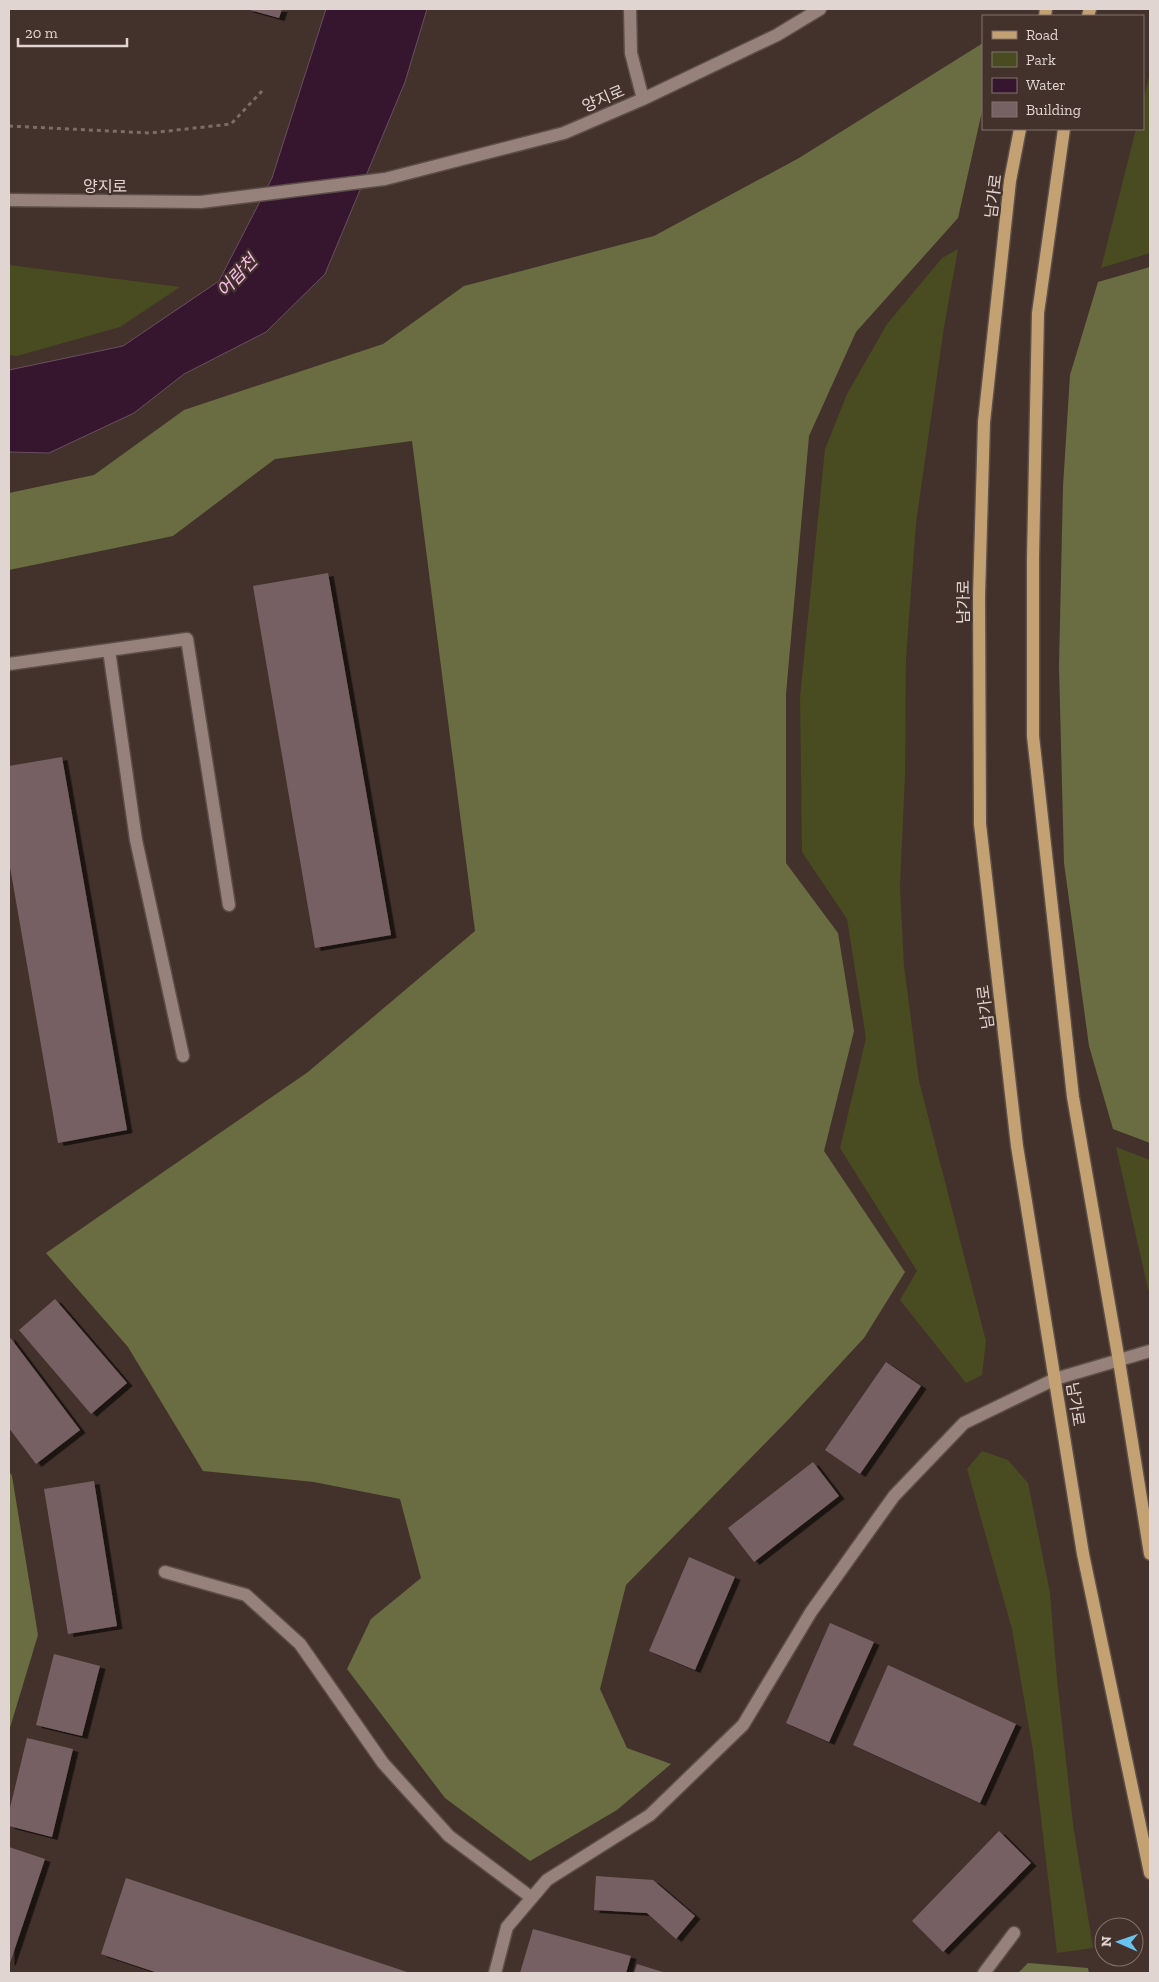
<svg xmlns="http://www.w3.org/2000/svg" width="1159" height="1982" viewBox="0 0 1159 1982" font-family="'Zilla Slab','Noto Sans KR',serif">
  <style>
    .green { fill: #494b21 }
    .forest { fill: #6a6d41 }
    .water { fill: #36162f; stroke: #694f5f }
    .building { fill: #766164; filter: url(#shadow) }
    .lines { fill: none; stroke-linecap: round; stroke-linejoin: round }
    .minor-casing { stroke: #5c4e48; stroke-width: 15 }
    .major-casing { stroke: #5c4e48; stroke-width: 15 }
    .path { stroke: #7b6c66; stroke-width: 3; stroke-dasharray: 4 4; stroke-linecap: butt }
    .minor { stroke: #96827a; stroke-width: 12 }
    .major { stroke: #c4a172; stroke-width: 12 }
    .labels { text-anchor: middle; stroke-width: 4.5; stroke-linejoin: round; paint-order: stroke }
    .street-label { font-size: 16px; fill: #e0d5d0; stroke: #43322b }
    .water-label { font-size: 18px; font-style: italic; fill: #fbbcec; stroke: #43322b }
  </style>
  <defs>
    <filter id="shadow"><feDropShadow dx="5.5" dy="3" stdDeviation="0" flood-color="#0009"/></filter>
  </defs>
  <rect width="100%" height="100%" fill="#43322b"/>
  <path class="green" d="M1150,72V253L1101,268L1136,129H1143V102Z
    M958,249L944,327L916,523L906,659L905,774L900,886L904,966L919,1081L986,1341L982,1375L966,1383L900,1300L917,1271L840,1148L866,1038L847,919L802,852L800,697L825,449L847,394L887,324L942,258Z
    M9,265L180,287L120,327L17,356L9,355Z
    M1116,1147L1150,1160V1290L1148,1289Z
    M982,1451L1008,1460L1028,1483L1050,1593L1057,1679L1073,1824L1093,1948L1057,1953L1033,1751L1012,1629L967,1469Z"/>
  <path class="forest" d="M983,43V107L958,218L856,332L809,436L786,694V863L838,933L854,1031L824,1151L905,1272L864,1338L788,1420L626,1585L600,1689L627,1748L671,1764L617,1810L530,1861L445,1798L347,1669L371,1619L421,1578L400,1499L314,1482L203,1471L128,1347L46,1253L308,1072L475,931L412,441L275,459L173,536L9,570V493L94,475L184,410L383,344L464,286L654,236L799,158Z
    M1150,267V1143L1113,1129L1089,1046L1064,863L1059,666L1063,487L1070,375L1098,282Z
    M9,1471L12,1476L38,1635L9,1731Z
    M1028,1963L1088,1968L1089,1973H1018Z"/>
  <path class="water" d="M326,9H427L405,82L325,274L266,332L184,374L134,413L49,453L9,452V370L123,346L219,281L272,178Z"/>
  <path class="building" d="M246,9H282L279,18Z
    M328,573L391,935L315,948L253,586Z
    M62,757L127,1130L58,1143L9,861V766Z
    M55,1299L127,1383L91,1414L19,1330Z
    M9,1336L80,1430L36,1464L9,1428Z
    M886,1362L921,1386L860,1474L825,1450Z
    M813,1462L839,1496L754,1562L728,1528Z
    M94,1481L117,1626L68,1634L44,1489Z
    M689,1557L735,1577L695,1670L649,1651Z
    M830,1623L874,1642L829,1742L786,1723Z
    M54,1654L100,1666L82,1736L36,1725Z
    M888,1665L1016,1724L980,1803L853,1745Z
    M27,1738L73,1749L52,1837L9,1826V1812Z
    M999,1831L1031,1863L943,1952L912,1921Z
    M9,1847L45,1859L10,1963L9,1962Z
    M596,1876L653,1880L695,1916L676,1939L647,1913L594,1910Z
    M126,1878L410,1973H158L101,1954Z
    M533,1929L631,1956L626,1973H520Z
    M637,1964L666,1973H634Z"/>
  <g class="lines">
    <defs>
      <path id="minor" d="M630,9L631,53L643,99
        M9,200L201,202L385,179L564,133L643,99L777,35L820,9
        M109,650L136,840L183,1056
        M9,664L187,639L229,905
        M165,1572L246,1595L300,1644L383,1763L449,1836L532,1898
        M495,1973L507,1927L547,1880L650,1815L743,1725L811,1612L894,1496L964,1423L1055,1379L1150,1351
        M984,1973L1014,1933"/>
      <path id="major" d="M1045,16L1046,9
        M1088,16L1090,9
        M1020,129L1010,181L984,422L979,596L980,824L1017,1146L1083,1554L1150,1873
        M1064,129L1038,313L1033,558V736L1073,1097L1119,1361L1150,1554"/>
    </defs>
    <use href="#minor" class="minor-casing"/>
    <use href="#major" class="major-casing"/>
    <path class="path" d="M9,126L150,133L231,124L262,91"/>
    <use href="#minor" class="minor"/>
    <use href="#major" class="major"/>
  </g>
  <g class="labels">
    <g class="street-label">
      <text transform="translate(603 98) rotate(-23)" y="6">양지로</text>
      <text x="105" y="192">양지로</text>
      <text transform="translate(993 196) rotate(-83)" y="6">남가로</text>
      <text transform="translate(963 602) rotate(-90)" y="6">남가로</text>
      <text transform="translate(985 1007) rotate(-97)" y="6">남가로</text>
      <text transform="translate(1076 1404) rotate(81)" y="6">남가로</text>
    </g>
    <g class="water-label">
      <text transform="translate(237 276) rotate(-47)" y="6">어람천</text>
    </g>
  </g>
  <rect width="1159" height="1982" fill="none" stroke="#e0d5d0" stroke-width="20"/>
  <rect x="982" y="15" width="162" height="115" fill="#43322b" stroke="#82736d"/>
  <rect x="992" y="31" width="25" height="8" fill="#c4a172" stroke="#82736d"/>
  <text x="1026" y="40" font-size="15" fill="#e0d5d0">Road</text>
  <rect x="992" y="52" width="25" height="15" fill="#494b21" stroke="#82736d"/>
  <text x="1026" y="65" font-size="15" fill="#e0d5d0">Park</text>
  <rect x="992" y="78" width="25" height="15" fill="#36162f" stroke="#82736d"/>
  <text x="1026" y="90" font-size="15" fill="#e0d5d0">Water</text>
  <rect x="992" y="102" width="25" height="15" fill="#766164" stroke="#82736d"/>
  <text x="1026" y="115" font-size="15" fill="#e0d5d0">Building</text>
  <g transform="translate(1119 1942) rotate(272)"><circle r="24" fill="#43322b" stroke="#82736d"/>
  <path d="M0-4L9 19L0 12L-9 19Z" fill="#69c3f1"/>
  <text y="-8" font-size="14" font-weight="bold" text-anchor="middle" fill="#e0d5d0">N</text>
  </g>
  <path d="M18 38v8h109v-8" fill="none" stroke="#e0d5d0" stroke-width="2.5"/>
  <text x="25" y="38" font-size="15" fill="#e0d5d0" stroke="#43322b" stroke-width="4" paint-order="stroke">20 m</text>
</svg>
